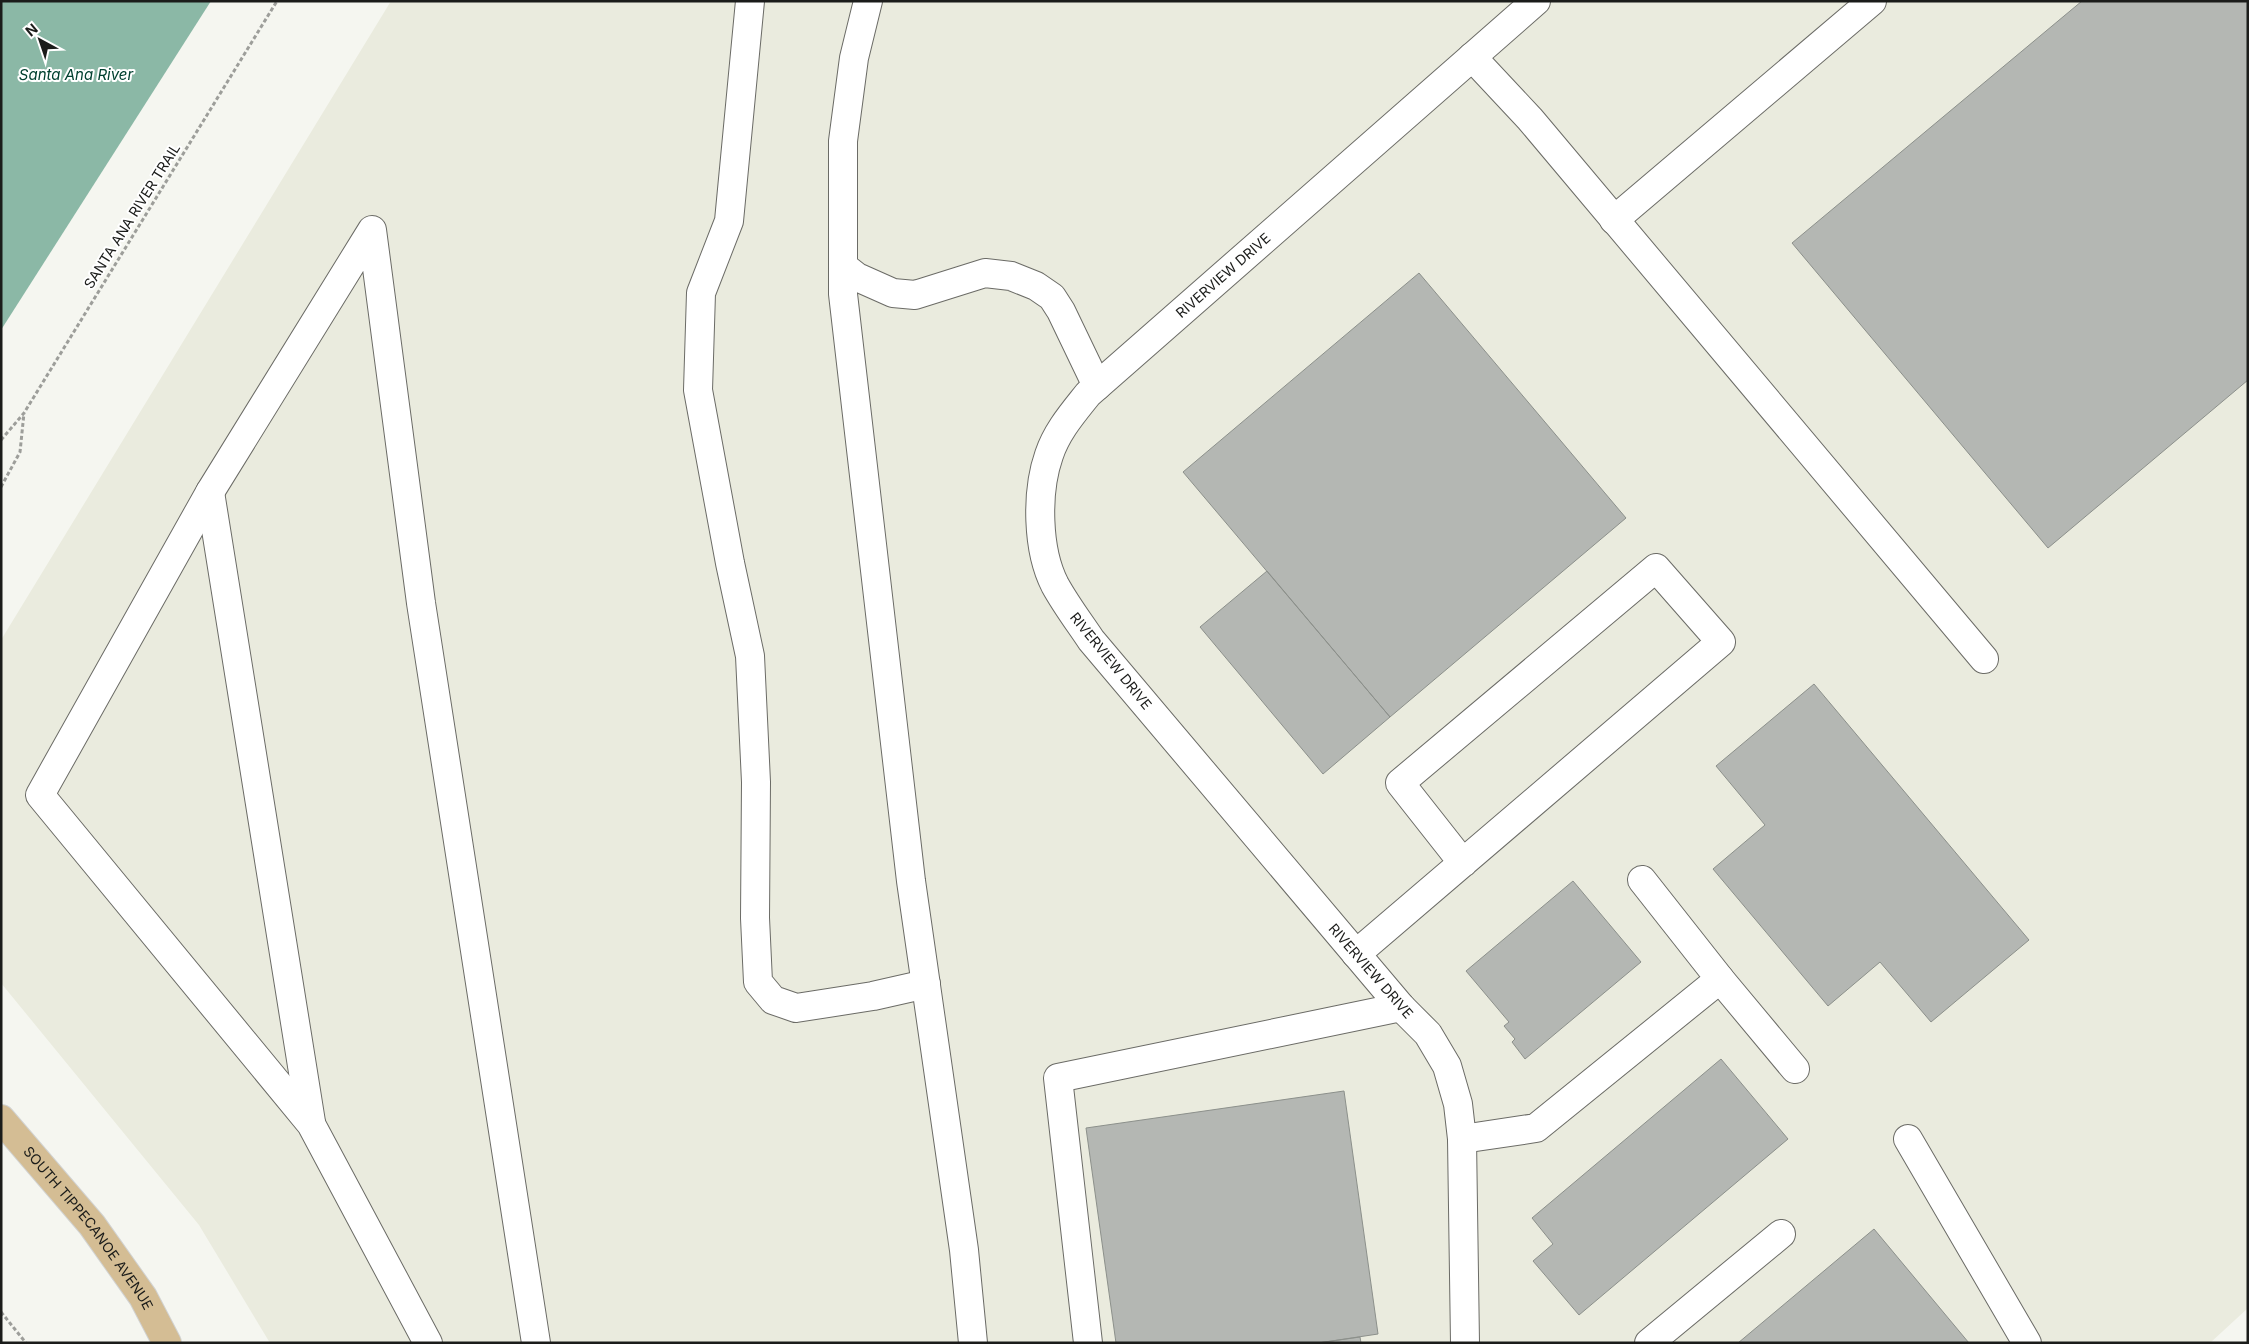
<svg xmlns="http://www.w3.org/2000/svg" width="2249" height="1344" viewBox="0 0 2249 1344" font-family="Inter,sans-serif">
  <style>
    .built { fill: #eaebde }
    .water { fill: #8bb8a6 }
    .building { fill: #b4b7b3; stroke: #8c908b }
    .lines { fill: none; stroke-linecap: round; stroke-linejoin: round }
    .minor-casing { stroke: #6b6b66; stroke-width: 30 }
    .major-casing { stroke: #d1d2d1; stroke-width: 30 }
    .path { stroke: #9d9e9a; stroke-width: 3; stroke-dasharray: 4 2.5; stroke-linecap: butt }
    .minor { stroke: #fff; stroke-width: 28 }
    .major { stroke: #d4bd94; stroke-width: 28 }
    .labels { text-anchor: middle; stroke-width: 4; stroke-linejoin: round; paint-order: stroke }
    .street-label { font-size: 14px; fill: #1b1c1a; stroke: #fff }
    .water-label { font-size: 15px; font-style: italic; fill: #00402f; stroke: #fff }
  </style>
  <rect width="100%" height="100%" fill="#f5f6f0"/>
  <path class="built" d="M391,1H2248V1308L2210,1343H270L199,1225L1,983V640Z"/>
  <path class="water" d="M1,1H211L1,330Z"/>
  <path class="building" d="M2082,1H2248V380L2048,548L1792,243Z
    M1419,273L1626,518L1390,717L1183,472Z
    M1267,571L1390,717L1323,774L1200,627Z
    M1814,684L2029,940L1931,1022L1880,962L1828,1006L1713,869L1765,825L1716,766Z
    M1573,881L1641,962L1525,1059L1512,1042L1515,1039L1504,1026L1509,1022L1466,971Z
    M1721,1059L1788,1139L1579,1315L1533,1261L1553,1244L1532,1218Z
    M1344,1091L1378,1334L1318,1343H1116L1086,1128Z
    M1874,1229L1969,1343H1738Z
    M1360,1337L1361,1343H1318Z"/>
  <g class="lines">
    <defs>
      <g id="minor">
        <path d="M750,1L729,221L701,293L698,390L730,563L750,656L756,782L755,918L758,982L773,1000L796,1008L873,996L926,984"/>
        <path d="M868,1L854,58L843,141V294L911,881L964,1250L973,1343"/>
        <path d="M1472,57L1530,119L1984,659"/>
        <path d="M1614,220L1872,1"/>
        <path d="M843,266L857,277L893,293L915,295L985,273L1011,276L1036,286L1052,297L1061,311L1097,386"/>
        <path d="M210,492L311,1122"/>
        <path d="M1356,954L1721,642L1656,568L1400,783L1463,863"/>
        <path d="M1720,979L1795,1069"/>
        <path d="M1462,1139L1536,1128L1720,979L1642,880"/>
        <path d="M1908,1139L2027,1343"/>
        <path d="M428,1343L311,1124L40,795L210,492L372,230L421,603L536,1343"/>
        <path d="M1088,1343L1058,1078L1401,1007"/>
        <path id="s1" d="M1465,1343L1462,1139L1458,1104L1447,1066L1428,1034L1401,1007L1091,640C1079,622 1066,605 1055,585C1037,550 1036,492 1049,455C1057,431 1073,413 1088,394L1536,1"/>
        <path d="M1649,1343L1781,1234"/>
      </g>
      <g id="major">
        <path id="s2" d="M1,1119L92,1225L143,1297L167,1343"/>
      </g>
    </defs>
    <use href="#minor" class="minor-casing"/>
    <use href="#major" class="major-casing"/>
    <path class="path" d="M1,440L24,413L277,1
      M1,487L20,452L24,413
      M1,1312L26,1343"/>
    <use href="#minor" class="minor"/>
    <use href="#major" class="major"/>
  </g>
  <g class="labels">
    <g class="street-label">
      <text transform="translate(132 216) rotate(-58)" y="5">SANTA ANA RIVER TRAIL</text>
      <text dy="5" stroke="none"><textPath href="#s1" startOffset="1286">RIVERVIEW DRIVE</textPath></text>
      <text transform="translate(1111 661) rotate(51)" y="5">RIVERVIEW DRIVE</text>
      <text transform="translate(1371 971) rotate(49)" y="5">RIVERVIEW DRIVE</text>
      <text dy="5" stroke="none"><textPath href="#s2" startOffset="140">SOUTH TIPPECANOE AVENUE</textPath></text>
    </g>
    <g class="water-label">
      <text x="76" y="80">Santa Ana River</text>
    </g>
  </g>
  <rect width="2249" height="1344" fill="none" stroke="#1b1c1a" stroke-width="5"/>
  <g transform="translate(40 40) rotate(320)" stroke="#ffffff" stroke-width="4" paint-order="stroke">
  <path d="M0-4L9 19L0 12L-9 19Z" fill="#1b1c1a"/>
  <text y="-8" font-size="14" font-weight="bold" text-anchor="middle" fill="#1b1c1a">N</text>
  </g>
</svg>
